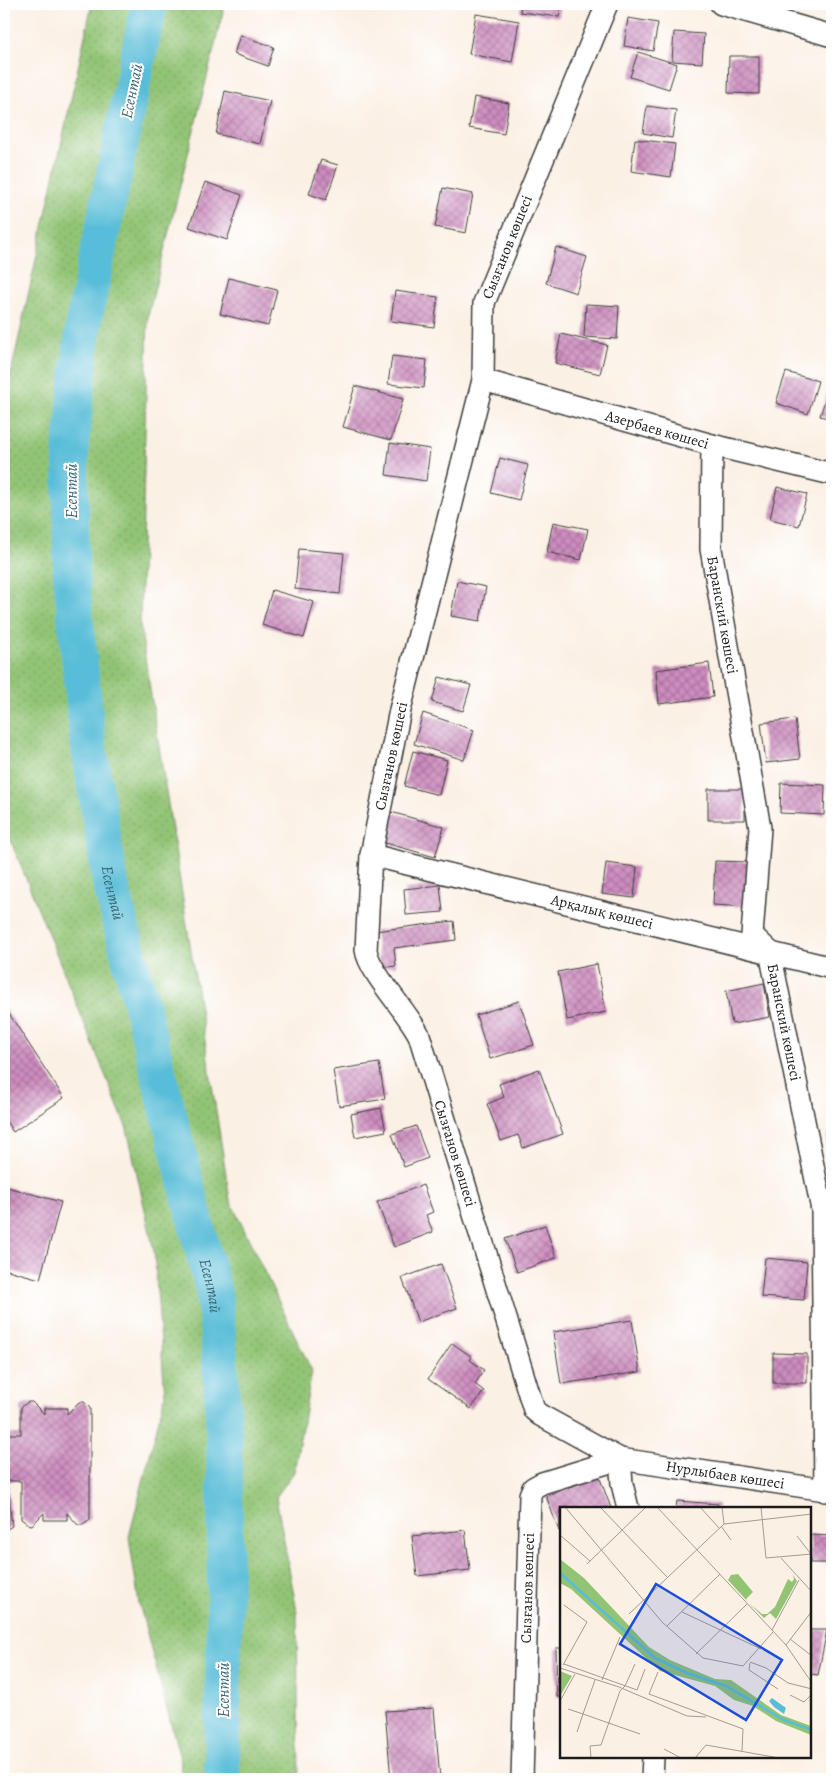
<svg xmlns="http://www.w3.org/2000/svg" width="836" height="1783" viewBox="0 0 836 1783" font-family="Alegreya,serif">
  <style>
    .park { fill: url(#park-dots); stroke: #577048 }
    .lines { fill: none; stroke-linecap: round; stroke-linejoin: round }
    .river { stroke: #59bdd8; stroke-width: 36 }
    .building { fill: url(#building-cross-hatch) }
    .minor-casing { stroke: #3d3c3a; stroke-width: 24 }
    .minor { stroke: #fff; stroke-width: 21 }
    .labels { text-anchor: middle; stroke-width: 4; stroke-linejoin: round; paint-order: stroke }
    .street-label { font-size: 15px; fill: #1c1c1c; stroke: #fff }
    .water-label { font-size: 16px; font-style: italic; fill: #376471; stroke: #fff }
    .inset-river { fill: none; stroke: #59bdd8; stroke-width: 2.5 }
    .inset-road { fill: none; stroke: #a29b94; stroke-width: 1 }
    .view { fill: #1d4ed8; fill-opacity: 0.15; stroke: #1d4ed8; stroke-width: 2.5 }
    .inset-edge { fill: none; stroke: #1c1c1c; stroke-width: 2.5 }
  </style>
  <defs>
    <pattern id="park-dots" width="8" height="8" patternUnits="userSpaceOnUse" patternTransform="scale(1.25)"><rect width="8" height="8" fill="#92c474"/><path d="M2 2h.1M6 6h.1" fill="none" stroke="#7da864" stroke-width="1.8" stroke-linecap="round"/></pattern>
    <pattern id="building-cross-hatch" width="8" height="8" patternUnits="userSpaceOnUse" patternTransform="scale(1.25)"><rect width="8" height="8" fill="#ce8dc0"/><path d="M0 0l8 8M0 8l8-8" fill="none" stroke="#a6729b"/></pattern>
  </defs>
  <rect width="100%" height="100%" fill="#fff"/>
  <filter id="ink" filterUnits="userSpaceOnUse"><feTurbulence type="fractalNoise" baseFrequency=".02" numOctaves="2"/><feDisplacementMap in="SourceGraphic" scale="10" xChannelSelector="R" yChannelSelector="G"/><feConvolveMatrix kernelMatrix="1 2 1 2 8 2 1 2 1" color-interpolation-filters="sRGB"/></filter>
  <filter id="wash" filterUnits="userSpaceOnUse"><feTurbulence type="fractalNoise" baseFrequency=".0096" numOctaves="4" result="noise"/><feDisplacementMap in="SourceGraphic" scale="20" xChannelSelector="R" yChannelSelector="G"/><feGaussianBlur stdDeviation="1.12" result="paint"/><feColorMatrix in="noise" values="0 0 0 0 0 0 0 0 0 0 0 0 0 0 0 0 0 1.4 0 .05"/><feComposite in="paint" operator="in"/></filter>
  <g filter="url(#wash)">
    <rect width="100%" height="100%" fill="#fbf0e4"/>
    <path class="park" d="M92,4H225L148,316L140,625L230,1200L312,1371L294,1472L276,1497L297,1612L299,1779H180L181,1762L139,1603L129,1537L165,1395L154,1251L127,1129L8,834L4,812V405Z"/>
    <g class="lines">
      <path class="river" id="s1" d="M149,4L84,320L71,445V575L87,734L110,881L214,1294C232,1454 223,1618 222,1779"/>
    </g>
    <g id="blocks">
      <path class="building" d="M521,4H561L559,17L520,12Z
        M476,14L519,21L512,62L469,54Z
        M628,18L658,23L653,51L624,46Z
        M674,32L704,34L702,63L672,61Z
        M240,35L274,47L268,66L234,54Z
        M638,52L677,64L669,89L630,77Z
        M729,56H759V94L728,93Z
        M225,91L270,101L260,144L216,134Z
        M474,97L509,103L504,134L469,128Z
        M647,106L676,110L672,138L643,133Z
        M635,139L675,144L671,177L631,171Z
        M321,160L338,165L326,200L309,194Z
        M205,182L242,195L227,240L189,227Z
        M443,188L473,194L466,233L435,227Z
        M556,247L587,257L576,293L546,283Z
        M229,278L277,290L268,326L220,314Z
        M395,291L438,297L434,327L391,321Z
        M586,304L619,306L617,339L584,337Z
        M561,334L607,345L600,374L555,363Z
        M392,356L427,360L424,388L388,384Z
        M786,372L818,381L808,414L776,403Z
        M830,384H832V419L820,416Z
        M355,386L403,399L391,440L343,427Z
        M390,443L430,449L426,481L386,475Z
        M500,458L528,465L519,500L491,493Z
        M777,487L807,494L799,526L770,519Z
        M553,522L588,529L581,560L547,552Z
        M299,549L344,553L340,594L295,589Z
        M457,581L486,587L480,621L451,616Z
        M272,590L314,602L304,638L262,625Z
        M709,663L713,697L659,704L656,670Z
        M439,677L471,685L463,711L432,702Z
        M423,713L474,730L464,760L414,744Z
        M795,719L800,759L766,763L761,723Z
        M413,751L447,760L439,795L404,786Z
        M781,783L825,785L824,815L780,813Z
        M708,789H745V820H708Z
        M391,812L444,827L435,857L382,842Z
        M715,861L749,862L747,907L713,905Z
        M606,863L637,867L634,898L602,894Z
        M440,885L443,912L406,915L404,889Z
        M454,921L456,940L394,948L396,966L379,968L375,931Z
        M597,964L606,1012L567,1020L558,972Z
        M764,983L770,1017L732,1024L726,991Z
        M519,1001L534,1045L490,1059L476,1015Z
        M4,1006L64,1098L13,1132L4,1118Z
        M379,1063L385,1099L339,1106L333,1070Z
        M539,1069L563,1134L523,1148L518,1135L501,1141L487,1104L504,1097L499,1084Z
        M381,1108L386,1131L355,1137L351,1114Z
        M416,1126L428,1158L404,1167L392,1134Z
        M827,1136H832V1161H828Z
        M423,1185L433,1212L426,1215L433,1232L394,1247L377,1202Z
        M4,1186L61,1202L40,1279L4,1269Z
        M545,1225L556,1258L517,1272L505,1239Z
        M765,1258L807,1262L804,1300L761,1297Z
        M441,1264L457,1308L418,1322L402,1278Z
        M632,1320L640,1372L561,1384L553,1332Z
        M452,1343L472,1357L470,1360L484,1370L475,1384L484,1391L471,1409L428,1379Z
        M773,1353L807,1354V1383H773Z
        M28,1402H32L44,1414V1408H67V1414L79,1402H84L90,1408V1520L83,1525H78L67,1513V1520H44V1513L32,1525L28,1524L21,1519V1481H7L12,1526L4,1531V1434H21V1407Z
        M599,1476L611,1508H561L559,1531L546,1496Z
        M677,1501L718,1504V1508H676Z
        M465,1530L470,1570L417,1576L412,1536Z
        M810,1535L832,1536V1563H810Z
        M810,1630H827L818,1675L810,1674Z
        M556,1648H561V1697H557Z
        M434,1708L440,1779H391L385,1711Z"/>
    </g>
  </g>
  <g filter="url(#ink)">
    <use href="#blocks" fill-opacity="0" stroke="#3d3c3a" stroke-width="1"/>
    <g class="lines">
      <defs>
        <g id="minor">
          <path id="s2" d="M607,4L484,303L483,380L400,710L371,855L366,950C369,972 407,1011 419,1035L534,1410L540,1415L620,1459L832,1491"/>
          <path d="M721,4L832,36"/>
          <path id="s3" d="M483,380L712,445L832,474"/>
          <path id="s4" d="M712,445L711,549L760,828L752,935L770,952L822,1210L825,1491"/>
          <path id="s5" d="M371,855L832,968"/>
          <path d="M620,1459L622,1484L628,1508"/>
          <path id="s6" d="M522,1779L530,1495L533,1488L542,1483L620,1459"/>
          <path d="M652,1779L653,1757"/>
        </g>
      </defs>
      <use href="#minor" class="minor-casing"/>
      <use href="#minor" class="minor"/>
    </g>
  </g>
  <g class="labels">
    <g class="street-label">
      <text transform="translate(507 247) rotate(-68)" y="5">Сызғанов көшесі</text>
      <text dy="5" stroke="none"><textPath href="#s3" startOffset="181">Азербаев көшесі</textPath></text>
      <text dy="5" stroke="none"><textPath href="#s4" startOffset="171">Баранский көшесі</textPath></text>
      <text transform="translate(391 756) rotate(-78)" y="5">Сызғанов көшесі</text>
      <text dy="5" stroke="none"><textPath href="#s5" startOffset="238">Арқалық көшесі</textPath></text>
      <text dy="5" stroke="none"><textPath href="#s4" startOffset="591">Баранский көшесі</textPath></text>
      <text dy="5" stroke="none"><textPath href="#s2" startOffset="1208">Сызғанов көшесі</textPath></text>
      <text dy="5" stroke="none"><textPath href="#s2" startOffset="1682">Нурлыбаев көшесі</textPath></text>
      <text dy="5" stroke="none"><textPath href="#s6" startOffset="191">Сызғанов көшесі</textPath></text>
    </g>
    <g class="water-label">
      <text transform="translate(131 91) rotate(-78)" y="6">Есентай</text>
      <text transform="translate(71 491) rotate(-90)" y="6">Есентай</text>
      <text dy="6" stroke="none"><textPath href="#s1" startOffset="899">Есентай</textPath></text>
      <text dy="6" stroke="none"><textPath href="#s1" startOffset="1304">Есентай</textPath></text>
      <text transform="translate(223 1690) rotate(-90)" y="6">Есентай</text>
    </g>
  </g>
  <g transform="translate(560 1507)">
    <rect width="251" height="251" fill="#fbf0e4"/>
    <path d="M178,67L193,85L186,92L188,95L168,73L171,68ZM233,68L237,74L216,112L210,106L204,111L190,97L202,107H207L215,100L228,72L232,75L234,72ZM0,164L12,169L0,189Z" fill="#92c474"/>
    <path d="M0,52L24,71L89,140L110,153L155,172L171,173L221,208L251,219V228L216,214L193,199L174,193L155,179L100,164L11,82L0,76Z" fill="#92c474"/>
    <path d="M212,191L226,201L224,207L214,200L209,194Z" fill="#59bdd8"/>
    <path class="inset-river" d="M0,66L95,151L127,166L166,179L224,213L252,223"/>
    <path class="inset-road" d="M5,0L102,115L143,151L183,159L213,125M40,0L107,70M97,0L226,138L252,176M140,0L159,21M162,0L164,17M201,0L206,51L252,47M161,19L171,33M0,28L30,54M237,29L251,47M221,51L252,85M27,57L86,0M122,105L201,142M69,107L164,17L252,7M107,119L160,67M212,123L239,73M230,132L252,149M226,138L252,104M136,147L187,97M190,155L206,161L228,176L252,182M190,156L189,163L218,182M4,157L77,183L85,162M3,158L27,115L4,98M0,161L59,180L127,209L146,210M98,165L89,187L183,222L182,244M35,173L23,207L80,227M42,173L60,130M230,188L244,195L252,187M0,194L15,167M8,202L23,207L17,225M104,242L121,251M31,251L30,239L41,238L60,184L65,179L75,157M135,251L146,238L219,251"/>
    <path class="view" d="M96,77L222,153L186,213L60,137Z"/>
    <rect width="251" height="251" class="inset-edge"/>
  </g>
  <rect width="836" height="1783" fill="none" stroke="#fff" stroke-width="20"/>
</svg>
